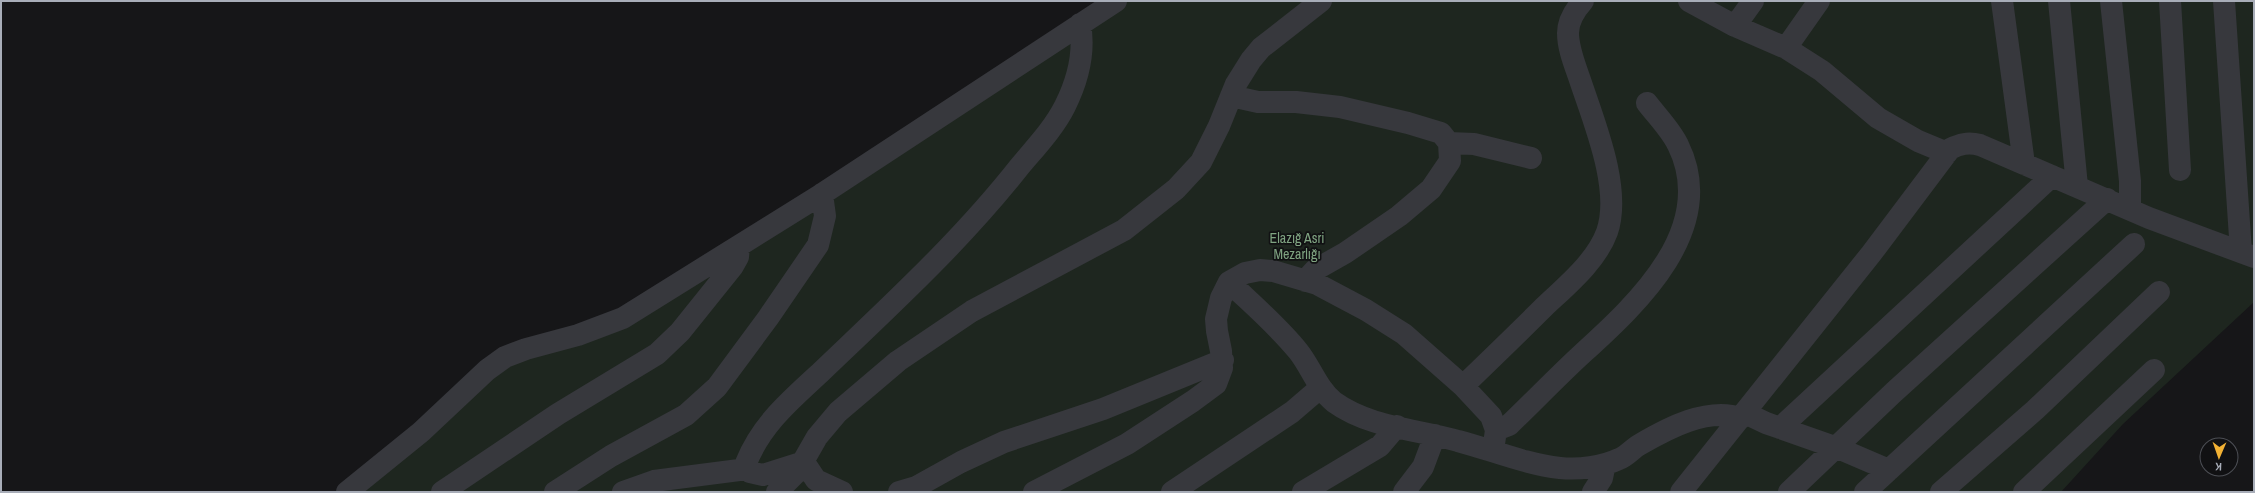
<svg xmlns="http://www.w3.org/2000/svg" width="2255" height="493" viewBox="0 0 2255 493" font-family="'Archivo Narrow',sans-serif">
  <style>
    .green { fill: #1e261f }
    .lines { fill: none; stroke-linecap: round; stroke-linejoin: round }
    .minor { stroke: #37383d; stroke-width: 22 }
    .labels { text-anchor: middle; stroke-width: 3.5; stroke-linejoin: round; paint-order: stroke }
    .park-label { font-size: 14px; fill: #7fa381; stroke: #111113 }
  </style>
  <rect width="100%" height="100%" fill="#161618"/>
  <path class="green" d="M1098,1H2254V302L2123,424L2061,492H339L487,370L653,296Z"/>
  <g class="lines">
    <path class="minor" d="M1689,1L1735,26L1786,48L1822,71L1878,118L1918,141L1947,153
      M2002,1L2024,164
      M2059,1L2077,186
      M2111,1L2130,181V209
      M2170,1L2180,170
      M2224,1L2241,252
      M1735,26L1753,1
      M1786,48L1819,1
      M1231,96L1258,102H1296L1340,107L1408,123L1441,133L1449,143L1450,161L1431,189L1399,216L1345,253L1315,270L1305,281
      M1449,143L1474,144L1531,158
      M1229,282C1252,304 1278,326 1298,351C1311,367 1317,388 1334,402C1370,428 1417,429 1458,441C1492,450 1525,464 1560,468C1579,470 1602,467 1619,459C1627,456 1632,449 1639,445C1668,428 1707,407 1741,418
      M1463,386C1490,360 1517,334 1543,308C1566,286 1596,262 1607,232C1622,189 1594,122 1580,80C1575,65 1568,49 1568,33C1568,21 1575,10 1583,1
      M1745,413L1766,423L1840,449L1889,470
      M1780,428L2052,176
      M1496,430L1509,425C1534,401 1558,376 1583,353C1638,303 1719,228 1678,145C1671,130 1657,116 1647,103
      M347,492L421,432L487,370L505,357L526,349L578,335L623,318L822,194L1116,1
      M442,492L558,414L657,354L680,332L733,266L738,257L739,246
      M555,492L611,456L686,415L717,387L768,318L818,245L825,216L822,194
      M623,492L654,481L747,469
      M777,492L797,472L817,437L838,412L898,361L972,311L1124,230L1176,189L1201,162L1219,126L1236,84L1251,60L1261,48L1321,1
      M842,492L816,480L804,462L763,475L750,472L746,463C762,423 792,399 822,371C891,305 961,241 1020,166C1036,147 1054,128 1065,106C1078,80 1085,52 1080,24
      M899,492L916,487L961,462L1004,442L1103,409L1223,360
      M1034,492L1127,444L1193,401L1216,384L1222,368L1221,351L1217,331L1216,319L1221,298L1229,282L1245,273L1260,270L1273,271L1317,284L1366,310L1404,334L1463,386L1491,416L1496,430L1493,451
      M1172,492L1292,412L1320,388
      M1303,492L1380,446L1397,426
      M1404,492L1423,467L1435,435
      M1593,492L1602,478L1605,464
      M1681,492L1871,254L1950,149C1960,144 1968,142 1980,145L2149,218L2254,257
      M1789,492L1894,392L2107,199
      M1865,492L2134,244
      M1941,492L2035,410L2159,292
      M2024,492L2154,370"/>
  </g>
  <g class="labels">
    <g class="park-label">
      <text x="1297" y="243">Elazığ Asri<tspan x="1297" dy="16">Mezarlığı</tspan></text>
    </g>
  </g>
  <rect width="2255" height="493" fill="none" stroke="#a8adb8" stroke-width="4"/>
  <g transform="translate(2219 457) rotate(182)"><circle r="19" fill="#111113" stroke="#4d4f55"/>
  <path d="M0-3L7 15L0 10L-7 15Z" fill="#f2b134"/>
  <text y="-6" font-size="11" font-weight="bold" text-anchor="middle" fill="#a8adb8">K</text>
  </g>
</svg>
